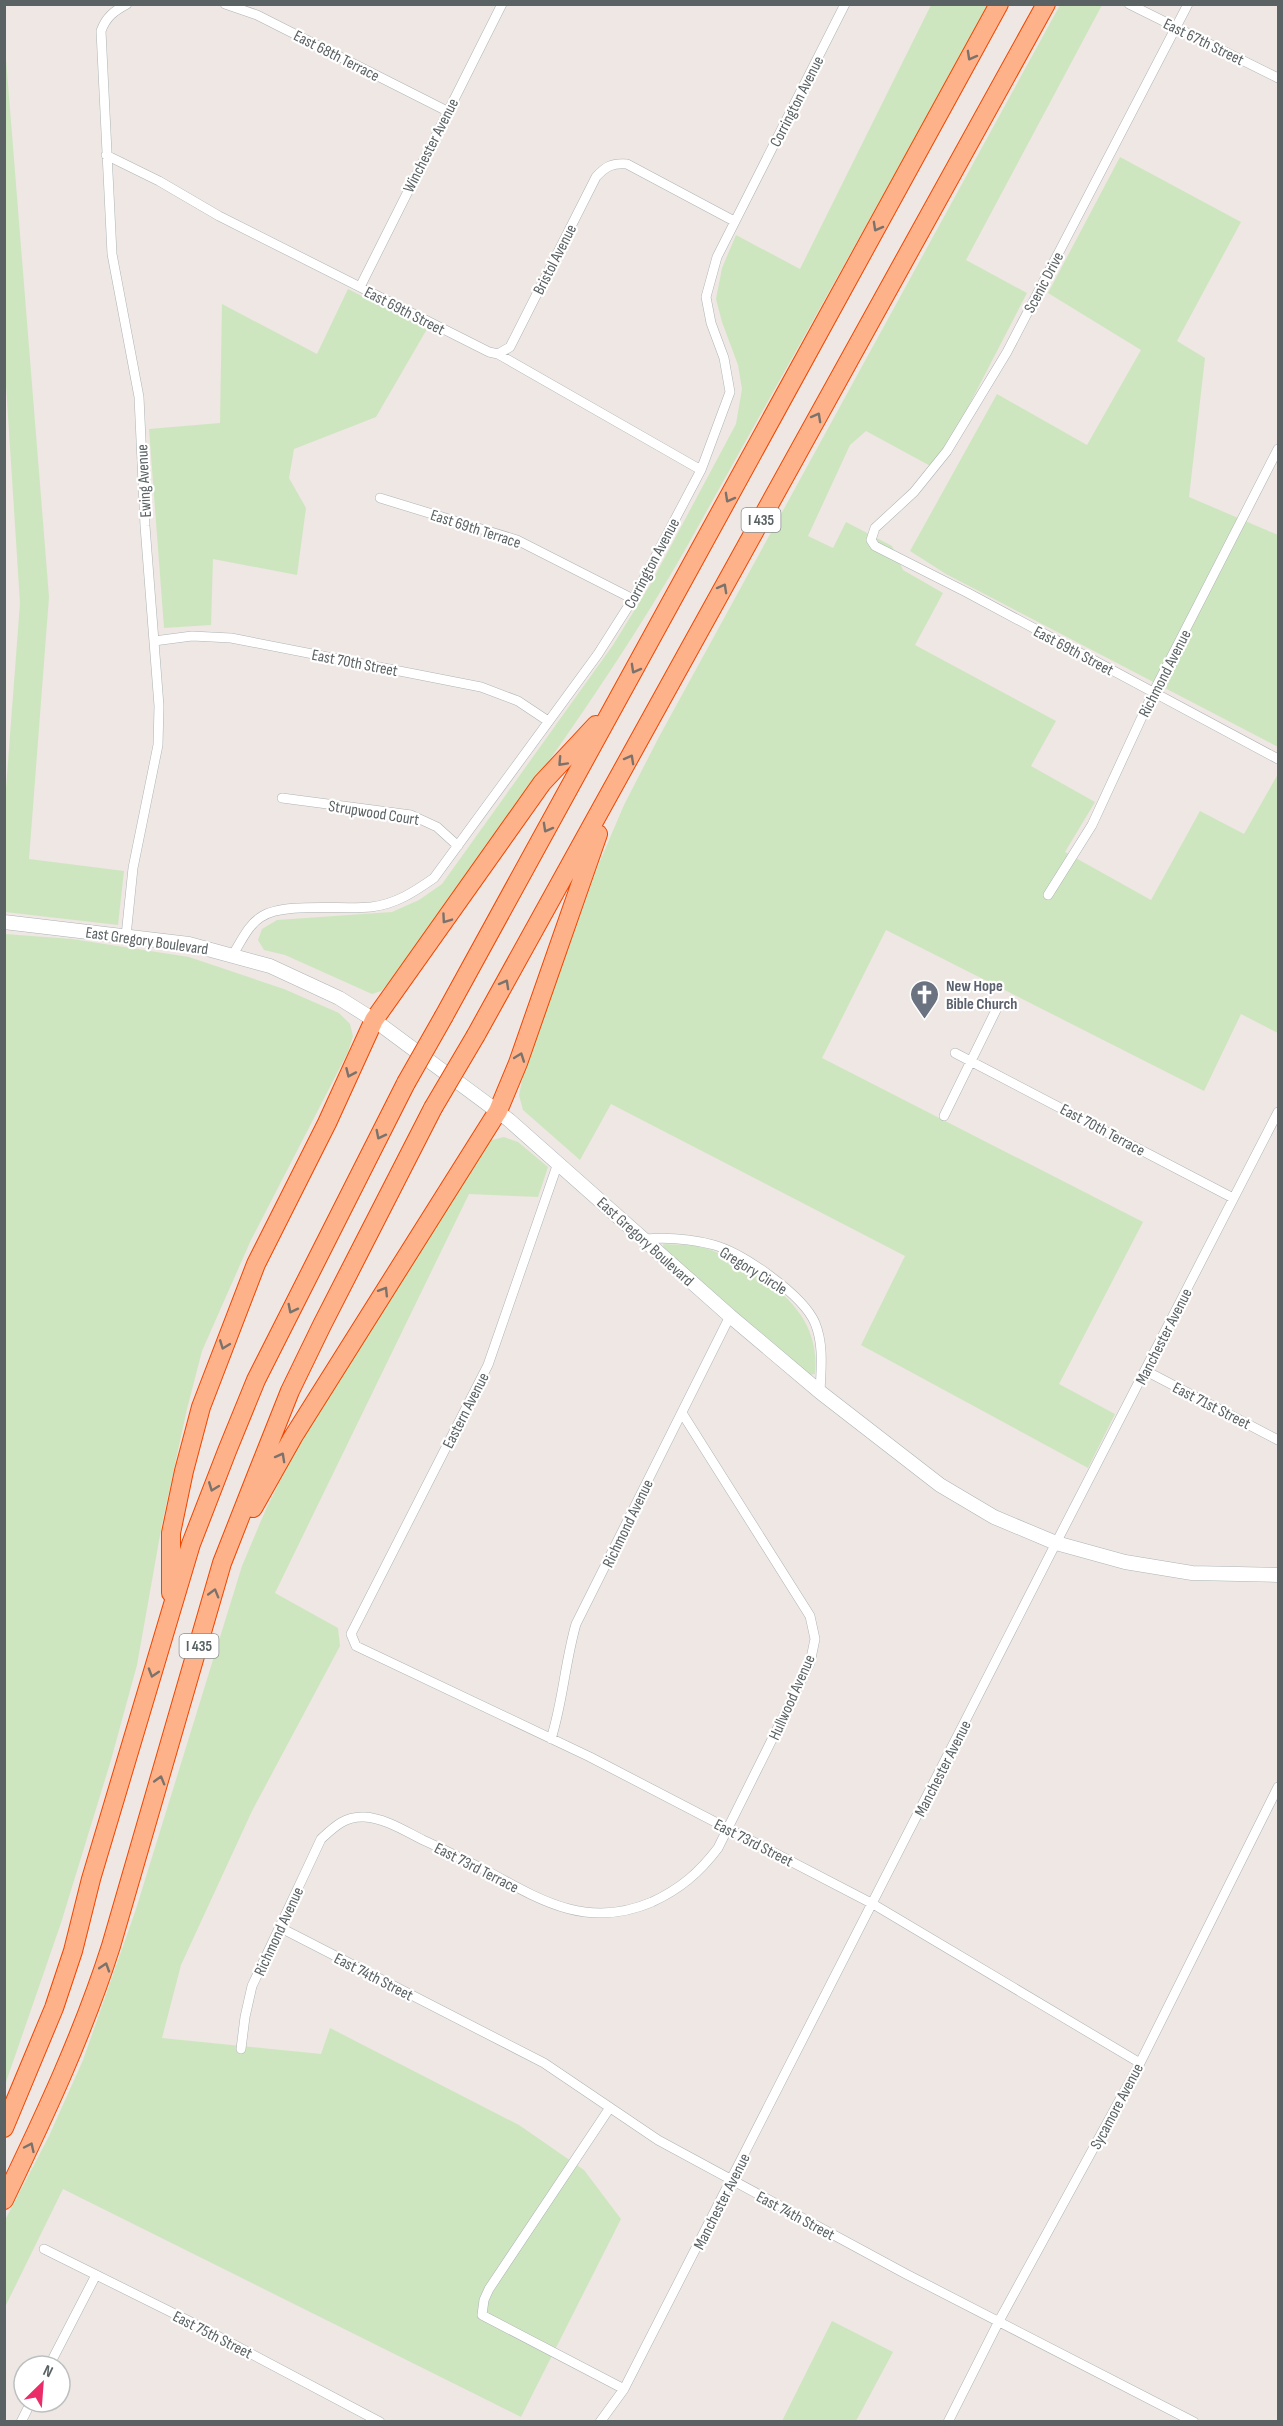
<svg xmlns="http://www.w3.org/2000/svg" width="1283" height="2426" viewBox="0 0 1283 2426" font-family="'Sofia Sans Condensed',sans-serif">
  <style>
    .green { fill: #cee6bf }
    .lines { fill: none; stroke-linecap: round; stroke-linejoin: round }
    .minor-casing { stroke: #aeb4b6; stroke-width: 10 }
    .secondary-casing { stroke: #adb4b6; stroke-width: 15 }
    .motorway-casing { stroke: #f04500; stroke-width: 20 }
    .minor { stroke: #fff; stroke-width: 9 }
    .secondary { stroke: #fff; stroke-width: 14 }
    .motorway { stroke: #fdb28a; stroke-width: 18 }
    .motorway-bridge-casing { stroke: #f04500; stroke-width: 20; stroke-linecap: butt }
    .motorway-bridge { stroke: #fdb28a; stroke-width: 18 }
    .oneway { stroke: #7b726c }
    .labels { text-anchor: middle; stroke-width: 4.5; stroke-linejoin: round; paint-order: stroke }
    .shield { fill: #fff; stroke: #8c9192; stroke-width: 1.5 }
    .shield-label { font-size: 15px; font-weight: bold; fill: #5b6264 }
    .street-label { font-size: 16px; fill: #5b6264; stroke: #fff }
    .worship-label { font-size: 16px; font-weight: bold; fill: #5b616d; stroke: #fff; text-anchor: start }
  </style>
  <rect width="100%" height="100%" fill="#eee7e3"/>
  <path class="green" d="M931,5H989L685,550C600,698 495,835 397,974L381,991L372,994L285,955L264,950L258,940L262,929L277,920L392,912L419,900L442,884L613,645L650,585L736,424L742,389L738,365L722,322L716,299L722,268L736,235L800,269Z
    M1060,5H1102L966,260L1027,293L936,469L866,431L850,445L808,536L833,548L846,522L892,546L903,570L943,593L915,645L1056,721L1031,766L1095,802L1065,852L1151,900L1200,811L1244,834L1278,774V1033L1241,1014L1204,1091L886,930L822,1058L1143,1222L1059,1384L1115,1414L1088,1468L861,1345L905,1256L611,1104L580,1160L523,1110L519,1095L523,1076L597,868L624,805L660,735Z
    M4,34L49,597L29,859L124,871L118,925L5,912L4,815L20,603L4,354Z
    M1120,157L1241,222L1177,341L1205,358L1189,497L1278,535V747L946,574L910,551L997,394L1087,445L1141,350L1048,293Z
    M348,289L427,329L376,417L294,449L289,478L306,508L297,575L213,559L211,625L164,628L149,429L220,423L222,304L317,354Z
    M5,934L72,939L189,957L284,989L339,1013L350,1024L353,1036L348,1052L251,1240L202,1351L187,1409L162,1524L137,1665L111,1760L61,1923L5,2085Z
    M504,1137L518,1142L548,1167L538,1197L469,1194L275,1593L338,1628L340,1646L252,1811L181,1965L162,2038L321,2054L330,2028L519,2125L584,2170L621,2219L521,2417L63,2189L5,2307V2220L49,2136L83,2060L136,1909L242,1566L266,1509L310,1421L488,1141Z
    M663,1244C675,1245 688,1244 700,1247C715,1250 729,1258 742,1266C785,1291 820,1320 815,1374L809,1375L664,1250Z
    M832,2321L893,2352L856,2421H782Z"/>
  <g class="lines">
    <defs>
      <path id="minor" d="M225,4L257,15L447,111
        M1129,4L1278,78
        M1188,4L1007,352L947,451L914,492L875,528L871,540L875,546L968,593L1278,759
        M106,155L159,181L219,216L489,352L498,354L701,470
        M360,287L502,4
        M498,354L510,347L596,177C606,166 612,163 627,164L734,221
        M380,498L517,540L633,599
        M154,641L192,636L231,638L481,687L518,701L548,721
        M282,798L411,815L437,827L458,846
        M1048,895L1092,825L1153,693L1278,449
        M126,936L133,868L158,745L159,706L145,526L139,397L112,254L101,31C106,17 114,11 127,4
        M233,954C241,942 248,925 261,917C283,902 343,910 371,907C396,904 414,892 434,878L598,654L633,599L701,470L730,392L724,358L711,323L706,297L717,257L845,4
        M955,1053L1233,1198
        M944,1116L998,1006
        M558,1163L488,1365L351,1634L356,1646L590,1757L873,1904L1140,2063
        M645,1239C669,1237 691,1239 714,1245C743,1253 803,1295 815,1323C824,1345 821,1369 820,1392
        M1146,1371L1278,1440
        M551,1739C563,1701 565,1662 576,1624L730,1316
        M279,1927L544,2063L658,2140L906,2274L1194,2422
        M241,2049L245,2017L252,1986L321,1839C334,1827 345,1816 364,1817C385,1818 405,1831 423,1840C445,1850 467,1861 489,1872C543,1902 589,1929 652,1902C680,1889 699,1873 718,1848L810,1663L815,1639L810,1616L682,1413
        M609,2109L489,2289L484,2300L482,2315L624,2389
        M44,2249L191,2322L380,2422
        M49,2366L96,2275
        M21,2422L31,2402
        M600,2422L624,2389L1056,1543L1278,1112
        M948,2422L999,2321L1140,2063L1278,1787"/>
      <path id="secondary" d="M4,922L189,944L270,966L339,998L374,1020L509,1120L730,1316L820,1392L940,1485L994,1517L1056,1543L1125,1562L1192,1573L1278,1575"/>
      <path id="motorway" d="M444,1016L999,4
        M476,1035L1046,4
        M253,1508L293,1437L498,1111L518,1063L598,834
        M171,1593V1533L184,1471L201,1407L256,1264L327,1123L374,1020L542,783L596,725
        M4,2128L54,2008L73,1951L91,1879L191,1544L227,1451L256,1380L406,1083
        M4,2200C44,2117 83,2034 111,1946L222,1563L257,1474L290,1391L322,1325L433,1108"/>
    </defs>
    <use href="#minor" class="minor-casing"/>
    <use href="#secondary" class="secondary-casing"/>
    <use href="#motorway" class="motorway-casing"/>
    <use href="#minor" class="minor"/>
    <use href="#secondary" class="secondary"/>
    <use href="#motorway" class="motorway"/>
    <defs>
      <path id="motorway-bridge" d="M406,1083L444,1016
        M433,1108L476,1035"/>
    </defs>
    <use href="#motorway-bridge" class="motorway-bridge-casing"/>
    <use href="#motorway-bridge" class="motorway-bridge"/>
  </g>
  <defs><path id="oneway-chevron" d="M-2-3.5L2.5 0L-2 3.5" fill="none" stroke-width="1.6" stroke-linecap="round" stroke-linejoin="round" transform="scale(1.5)"/></defs>
  <g class="oneway">
    <use href="#oneway-chevron" transform="translate(971 56) rotate(119)"/>
    <use href="#oneway-chevron" transform="translate(877 227) rotate(119)"/>
    <use href="#oneway-chevron" transform="translate(817 417) rotate(-61)"/>
    <use href="#oneway-chevron" transform="translate(729 498) rotate(119)"/>
    <use href="#oneway-chevron" transform="translate(723 588) rotate(-61)"/>
    <use href="#oneway-chevron" transform="translate(635 669) rotate(119)"/>
    <use href="#oneway-chevron" transform="translate(630 759) rotate(-61)"/>
    <use href="#oneway-chevron" transform="translate(562 762) rotate(133)"/>
    <use href="#oneway-chevron" transform="translate(547 828) rotate(119)"/>
    <use href="#oneway-chevron" transform="translate(446 919) rotate(125)"/>
    <use href="#oneway-chevron" transform="translate(505 984) rotate(-61)"/>
    <use href="#oneway-chevron" transform="translate(520 1057) rotate(-70)"/>
    <use href="#oneway-chevron" transform="translate(350 1073) rotate(114)"/>
    <use href="#oneway-chevron" transform="translate(380 1135) rotate(117)"/>
    <use href="#oneway-chevron" transform="translate(384 1291) rotate(-58)"/>
    <use href="#oneway-chevron" transform="translate(292 1309) rotate(117)"/>
    <use href="#oneway-chevron" transform="translate(224 1345) rotate(111)"/>
    <use href="#oneway-chevron" transform="translate(281 1457) rotate(-61)"/>
    <use href="#oneway-chevron" transform="translate(213 1487) rotate(111)"/>
    <use href="#oneway-chevron" transform="translate(214 1593) rotate(-74)"/>
    <use href="#oneway-chevron" transform="translate(153 1673) rotate(107)"/>
    <use href="#oneway-chevron" transform="translate(160 1780) rotate(-74)"/>
    <use href="#oneway-chevron" transform="translate(105 1967) rotate(-72)"/>
    <use href="#oneway-chevron" transform="translate(30 2147) rotate(-65)"/>
  </g>
  <defs>
    <symbol id="church-pin" viewBox="-11 -11 22 30"><path d="M0 17L-7.5 6A9.5 9.5 0 1 1 7.5 6Z" fill="#6b7280" stroke="#fff"/><path d="M-1.2-6h2.4v3.5h3.3v2.4h-3.3V6h-2.4V-.1h-3.3v-2.4h3.3Z" fill="#fff"/></symbol>
  </defs>
  <g fill-rule="evenodd">
    <use href="#church-pin" x="908" y="978" width="33" height="45"/>
  </g>
  <g class="labels">
    <g class="shield">
      <rect x="741.5" y="508" width="39" height="24" rx="4.5"/>
      <rect x="179.5" y="1634" width="39" height="24" rx="4.5"/>
    </g>
    <g class="shield-label">
      <text x="761" y="525">I 435</text>
      <text x="199" y="1651">I 435</text>
    </g>
    <g class="street-label">
      <text transform="translate(1204 41) rotate(26)" y="6">East 67th Street</text>
      <text transform="translate(337 55) rotate(27)" y="6">East 68th Terrace</text>
      <text transform="translate(796 101) rotate(-63)" y="6">Corrington Avenue</text>
      <text transform="translate(430 145) rotate(-63)" y="6">Winchester Avenue</text>
      <text transform="translate(554 259) rotate(-63)" y="6">Bristol Avenue</text>
      <text transform="translate(1043 282) rotate(-62)" y="6">Scenic Drive</text>
      <text transform="translate(405 310) rotate(27)" y="6">East 69th Street</text>
      <text transform="translate(143 481) rotate(-93)" y="6">Ewing Avenue</text>
      <text transform="translate(476 528) rotate(18)" y="6">East 69th Terrace</text>
      <text transform="translate(651 563) rotate(-62)" y="6">Corrington Avenue</text>
      <text transform="translate(1074 650) rotate(28)" y="6">East 69th Street</text>
      <text transform="translate(355 662) rotate(11)" y="6">East 70th Street</text>
      <text transform="translate(1164 673) rotate(-63)" y="6">Richmond Avenue</text>
      <text transform="translate(374 812) rotate(9)" y="6">Strupwood Court</text>
      <text transform="translate(147 940) rotate(8)" y="6">East Gregory Boulevard</text>
      <text transform="translate(1103 1129) rotate(28)" y="6">East 70th Terrace</text>
      <text transform="translate(646 1241) rotate(42)" y="6">East Gregory Boulevard</text>
      <text transform="translate(754 1270) rotate(32)" y="6">Gregory Circle</text>
      <text transform="translate(1163 1336) rotate(-63)" y="6">Manchester Avenue</text>
      <text transform="translate(1212 1405) rotate(27)" y="6">East 71st Street</text>
      <text transform="translate(465 1410) rotate(-63)" y="6">Eastern Avenue</text>
      <text transform="translate(627 1523) rotate(-64)" y="6">Richmond Avenue</text>
      <text transform="translate(791 1697) rotate(-66)" y="6">Hullwood Avenue</text>
      <text transform="translate(942 1768) rotate(-63)" y="6">Manchester Avenue</text>
      <text transform="translate(754 1842) rotate(27)" y="6">East 73rd Street</text>
      <text transform="translate(477 1867) rotate(27)" y="6">East 73rd Terrace</text>
      <text transform="translate(278 1931) rotate(-65)" y="6">Richmond Avenue</text>
      <text transform="translate(374 1976) rotate(27)" y="6">East 74th Street</text>
      <text transform="translate(1116 2106) rotate(-62)" y="6">Sycamore Avenue</text>
      <text transform="translate(721 2201) rotate(-63)" y="6">Manchester Avenue</text>
      <text transform="translate(796 2215) rotate(28)" y="6">East 74th Street</text>
      <text transform="translate(213 2334) rotate(27)" y="6">East 75th Street</text>
    </g>
    <g class="worship-label">
      <text x="946" y="991">New Hope<tspan x="946" dy="18">Bible Church</tspan></text>
    </g>
  </g>
  <rect width="1283" height="2426" fill="none" stroke="#5b6264" stroke-width="12"/>
  <g transform="translate(42 2384) rotate(25)"><circle r="28" fill="#ffffff" stroke="#bdc0c1" stroke-width="1.5"/>
  <path d="M0-4.5L10 22L0 15L-10 22Z" fill="#ea2d69"/>
  <text y="-9" font-size="16" font-weight="bold" text-anchor="middle" fill="#5b6264">N</text>
  </g>
</svg>
